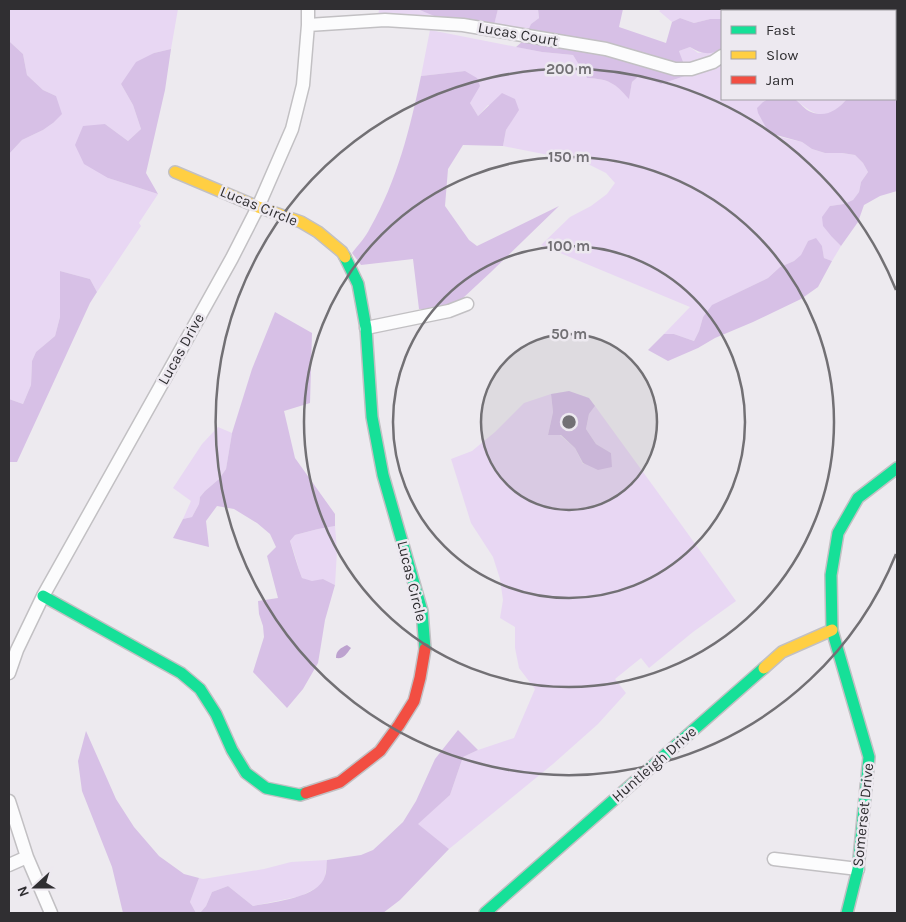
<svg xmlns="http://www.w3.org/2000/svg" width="906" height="922" viewBox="0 0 906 922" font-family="Karla,sans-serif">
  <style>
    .green { fill: #e8d7f3 }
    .forest { fill: #d7c0e6 }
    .water { fill: #bda2cf }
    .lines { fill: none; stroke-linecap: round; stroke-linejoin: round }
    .street-casing { stroke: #c2c0c3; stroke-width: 15 }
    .fast-casing { stroke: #c2c0c3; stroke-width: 14 }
    .slow-casing { stroke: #c2c0c3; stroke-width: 14 }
    .jam-casing { stroke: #c2c0c3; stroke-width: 14 }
    .street { stroke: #fcfcfd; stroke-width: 12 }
    .fast { stroke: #16e098; stroke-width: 11 }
    .slow { stroke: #ffcf43; stroke-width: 11 }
    .jam { stroke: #f24e42; stroke-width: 11 }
    .ring { fill: none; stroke: #727074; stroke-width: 2.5 }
    .labels { text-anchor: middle; stroke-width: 5; stroke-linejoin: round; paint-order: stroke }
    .street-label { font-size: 15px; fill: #302f32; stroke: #ede9f0 }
    .centre { fill: #727074; stroke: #ede9f0; stroke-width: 2.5 }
    .ring-label { font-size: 15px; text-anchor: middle; font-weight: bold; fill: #727074; stroke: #ede9f0; stroke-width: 5; stroke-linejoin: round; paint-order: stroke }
  </style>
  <rect width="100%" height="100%" fill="#edeaef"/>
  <path class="green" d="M9,9H178L171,49L154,53L121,84L133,105L141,129L128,141L105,124L108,178L158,194L139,223L141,226L97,292L90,279L60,271V317L55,336L36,352L32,361L31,385L23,404L9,399V154L22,140L43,130L53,123L56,96L43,90L27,75L23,54L10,42L9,43Z
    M379,9H417L421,11L458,19L378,18Z
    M498,9H538L539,18L531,24L527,33L494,25Z
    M662,9H803L804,11H722V19H710L694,23L680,18L672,22L659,11Z
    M430,30L542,52L573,55L587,78C609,79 615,83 629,98L632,82L640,75L661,84L688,75L679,51L690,47L698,53L718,50L722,48V99H768L763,102L776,136L802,142L812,149L825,153H842L855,155L863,163L868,172L861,182L859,192L853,200L844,204L830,206L832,237L841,246L832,261L824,258L822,246L808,241L802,255L794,261L780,267L768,278L729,297L703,317L699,331L694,341L674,334H664L690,307L541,245L570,217L591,206L607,194L615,183L606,173L584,162L503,146L506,130L518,110L488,105L478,116L470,103L465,71L421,76Z
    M792,99H847C826,122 816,117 795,99Z
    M551,394L553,412L548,435H560L575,448L583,464L611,453L596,444L586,429L589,414L595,406L683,527L736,601L693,632L649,668L641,658L615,679L626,693L598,724L553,764L449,849L417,824L450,795L463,757L478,750L514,738L535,689L519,668L515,648V627L500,618L503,600L500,579L493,557L471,523L451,459L472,451L495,432L524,403Z
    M218,427L232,433L226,469L219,479L205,491L200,497L199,504L192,517L183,519L191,501L173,488L202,444Z
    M335,526L337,551L335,585L323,579L312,582L302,578C297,566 295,553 290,541L295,535L318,529Z
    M327,860L325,877L320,886L301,896L253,906L228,886L212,892L206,906L200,913H196L190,902L199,878L203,879L264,869L291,862Z"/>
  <path class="forest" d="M417,9H498L494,25L437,17Z
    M538,9H623L619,27L666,43L672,22L680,18L694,23L710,19H722V48C711,56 701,54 690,47L679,51L688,75L661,84L640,75L632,82L629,99C615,83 609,79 587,78L573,55L542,52L516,47L523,41L531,24L539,18Z
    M803,9H862L867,11H804Z
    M897,29V191L880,196L864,205L858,222L841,246L832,237L823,226L822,217L830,206L844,204L853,200L859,192L861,182L868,172L863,163L855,155L842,153H825L812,149L802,142L769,133L758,113L757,108L763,102L768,99H795C800,103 805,110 811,112C826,118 837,110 847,99H895V37Z
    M10,42L23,54L27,75L43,90L56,96L62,114L53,123L43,130L22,140L9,154V43Z
    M171,49L165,90L146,173L158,194L108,178L84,164L75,145L83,126L105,124L128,141L141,129L133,105L121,84L136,62L154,53Z
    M465,71L477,78L480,86L470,103L478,116L502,93L515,99L519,110L506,130L503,146L463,145L448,169L445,206L469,240L477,246L559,206L491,272L463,298L440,309H419L413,259L361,265L352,253C358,245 366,237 370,228C397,181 410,129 421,76Z
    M816,238L822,246L824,258L832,261L818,287L801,299L753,322L715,338L698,348L668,361L648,350L664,334H674L694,341L699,331L703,317L712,305L768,278L780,267L794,261L801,255L808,241Z
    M60,271L90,279L97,292L90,303L17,462H9V399L23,404L31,385L32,361L36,352L55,336L60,317Z
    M275,312L312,333L310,403L284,411L295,458L335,514V526L318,529L295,535L290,541C294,553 297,566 302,578L312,581L323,579L335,585L325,620L321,645L318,663L303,689L287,708L253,672L264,637L263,626L259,614L258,601L278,598L267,556L276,547L270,534L257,523L234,509L217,506L206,521L209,547L173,538L183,519L192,517L199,504L200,497L205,491L219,479L226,469L232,433L252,369Z
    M569,391L589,398L595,406L589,414L586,429L596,444L611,453L612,467L598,470L583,463L575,448L561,435H548L553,412L551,394Z
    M458,730L478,750L463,757L450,795L418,824L449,849L400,900L383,913H200L206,906L212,892L228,886L253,906C273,902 319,898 325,876C327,871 326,865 327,860L361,855L373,850L385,839L403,822L416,801L435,759Z
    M86,731L116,799L134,827L159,856L184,874L199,878L190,902L196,913H123L112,867L82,791L78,761Z"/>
  <path class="water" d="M347,645L351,648C346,654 345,659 336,658C336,650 341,648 347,645Z"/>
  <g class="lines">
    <defs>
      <path id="street" d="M308,25L385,20L463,25L606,49L675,69H691L713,62L722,56
        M366,328L449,311L467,304
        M9,673L17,650L43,596L164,380L232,258L258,207L292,129L303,85L308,25V9
        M9,801L27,857L51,913
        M774,859L858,869
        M9,865L27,857"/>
      <path id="fast" d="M345,257L358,284L366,328L372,417L383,475L422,611L425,649
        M43,596L181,673L200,689L216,714L232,750L246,773L266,788L300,795L306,793
        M485,913L764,668
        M847,913L858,869L869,757L832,630L831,575L838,533L858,498L897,468"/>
      <path id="slow" d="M175,172L258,207L301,222L318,232L342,252L345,257
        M764,668L782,652L832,630"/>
      <path id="jam" d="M306,793L340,782L380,751L399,725L414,701L420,678L425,649"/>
    </defs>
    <use href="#street" class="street-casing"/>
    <use href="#fast" class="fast-casing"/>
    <use href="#slow" class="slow-casing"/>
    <use href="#jam" class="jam-casing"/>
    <use href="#street" class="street"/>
    <use href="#fast" class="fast"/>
    <use href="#slow" class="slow"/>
    <use href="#jam" class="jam"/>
  </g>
  <circle cx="569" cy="422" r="88" fill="#727074" fill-opacity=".12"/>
  <g class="ring">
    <circle cx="569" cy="422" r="88"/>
    <circle cx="569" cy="422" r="176"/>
    <circle cx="569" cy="422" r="265"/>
    <path d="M896 554A353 353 0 1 1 896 290"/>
  </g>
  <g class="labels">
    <g class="street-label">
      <text transform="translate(518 34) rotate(10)" y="5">Lucas Court</text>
      <text transform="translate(259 206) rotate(22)" y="5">Lucas Circle</text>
      <text transform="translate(181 349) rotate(-61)" y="5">Lucas Drive</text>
      <text transform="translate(412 581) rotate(76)" y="5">Lucas Circle</text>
      <text transform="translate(654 764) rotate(-41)" y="5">Huntleigh Drive</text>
      <text transform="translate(863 815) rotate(-84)" y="5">Somerset Drive</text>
    </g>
  </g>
  <circle cx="569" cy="422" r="8" class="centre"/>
  <g class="ring-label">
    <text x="569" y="74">200 m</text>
    <text x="569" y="162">150 m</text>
    <text x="569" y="251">100 m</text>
    <text x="569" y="339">50 m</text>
  </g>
  <rect width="906" height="922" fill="none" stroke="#302f32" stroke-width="20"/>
  <rect x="721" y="10" width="175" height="90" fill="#ede9f0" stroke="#a19fa4"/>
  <rect x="731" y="26" width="25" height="8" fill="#16e098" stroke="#a19fa4"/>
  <text x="766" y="35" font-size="15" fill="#302f32">Fast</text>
  <rect x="731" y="51" width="25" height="8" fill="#ffcf43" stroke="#a19fa4"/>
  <text x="766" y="60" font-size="15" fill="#302f32">Slow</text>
  <rect x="731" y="76" width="25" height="8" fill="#f24e42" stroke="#a19fa4"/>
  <text x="766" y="85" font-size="15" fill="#302f32">Jam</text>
  <g transform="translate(35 887) rotate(249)" stroke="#ede9f0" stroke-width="4" paint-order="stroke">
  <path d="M0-4L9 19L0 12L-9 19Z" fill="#302f32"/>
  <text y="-8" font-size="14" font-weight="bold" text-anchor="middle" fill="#302f32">N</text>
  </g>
</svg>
